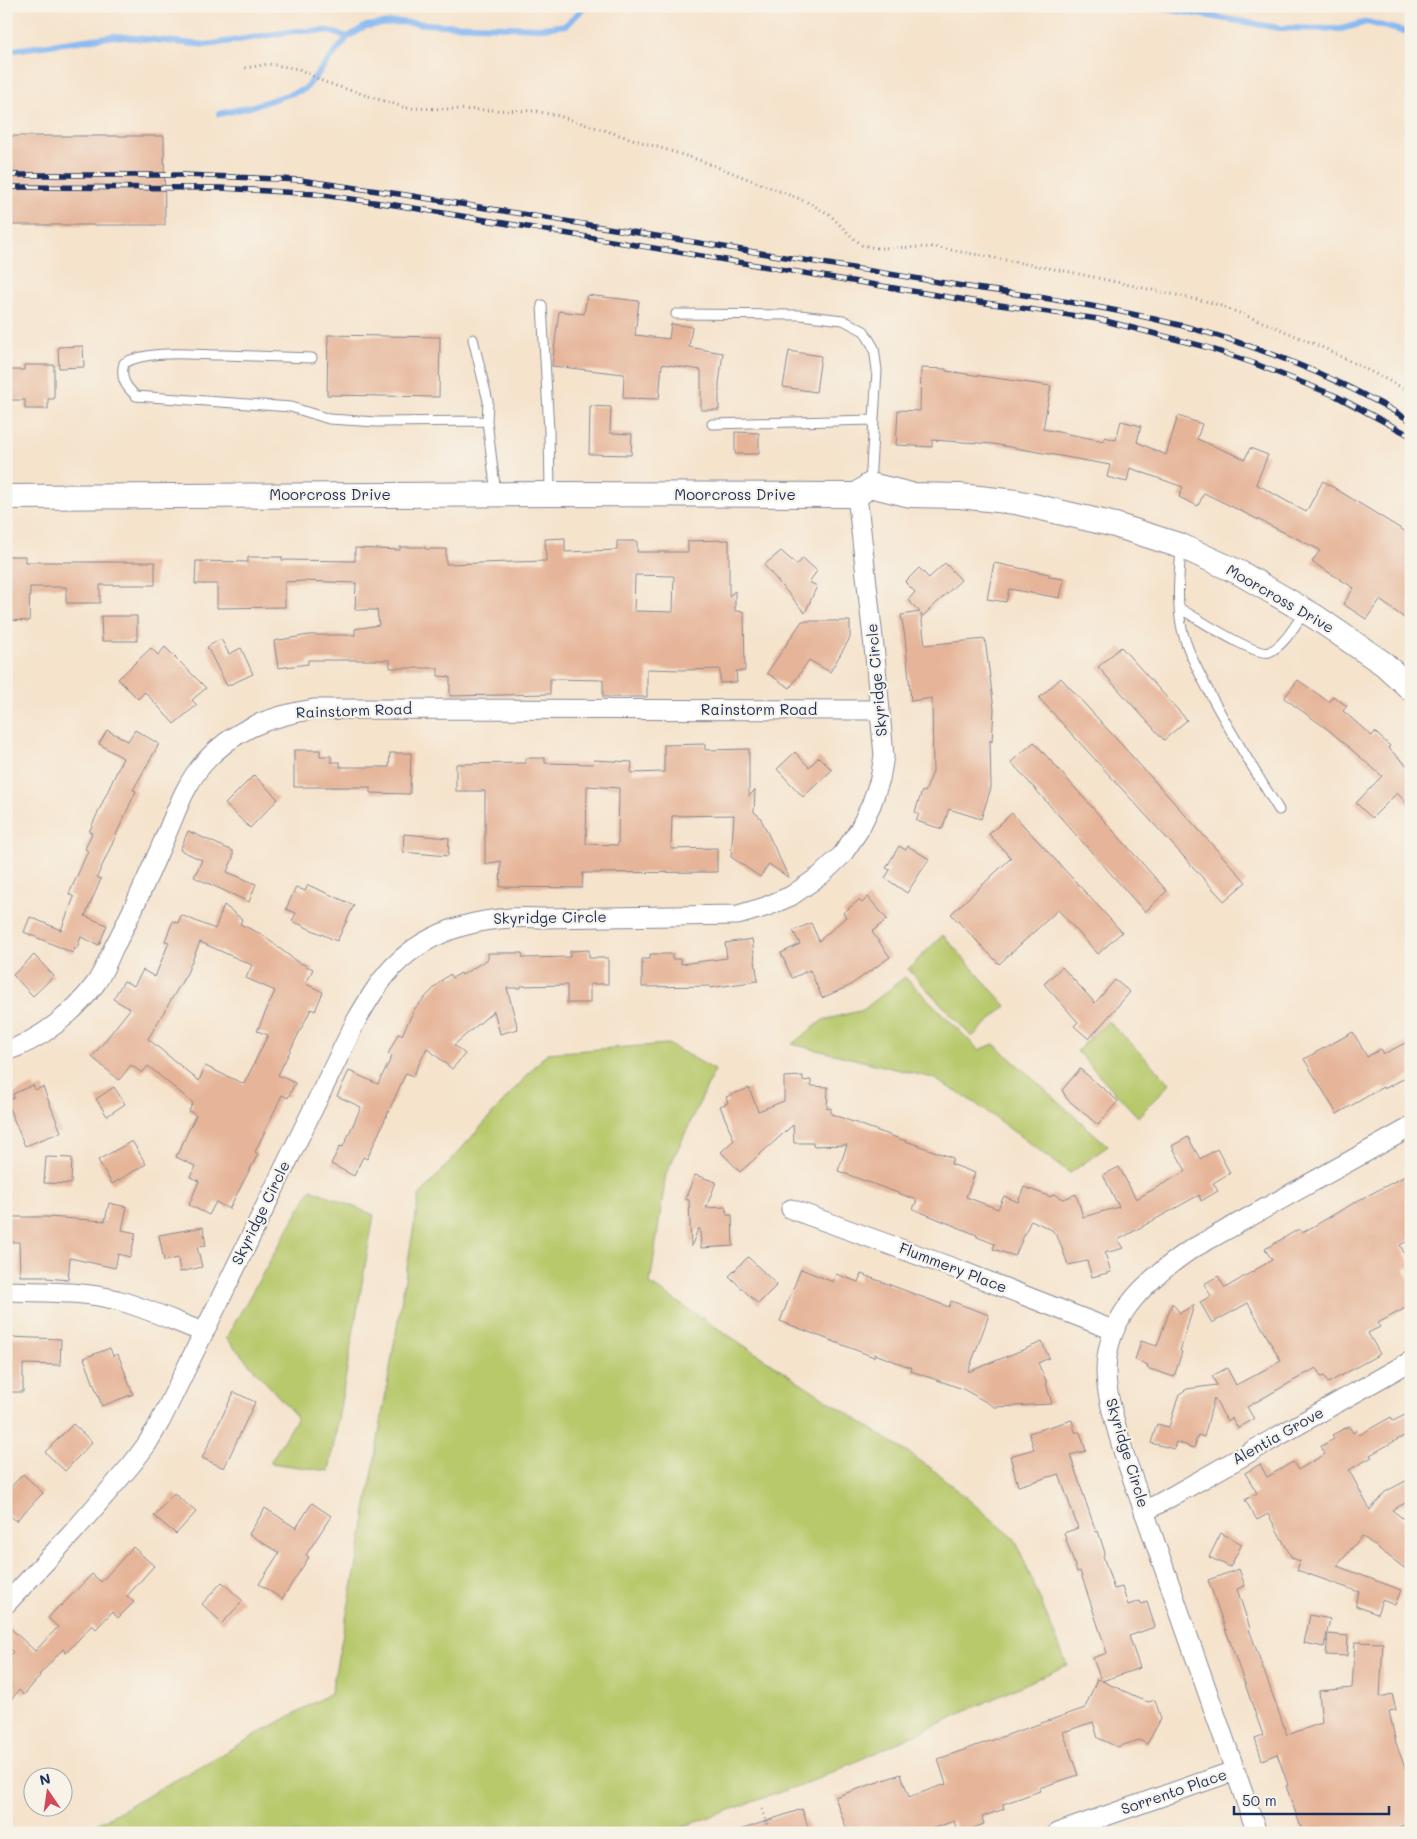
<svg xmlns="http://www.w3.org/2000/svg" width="1417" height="1839" viewBox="0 0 1417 1839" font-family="Mali,sans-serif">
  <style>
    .green { fill: #b8c96c; stroke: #6a7c65 }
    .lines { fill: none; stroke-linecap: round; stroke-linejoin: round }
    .stream { stroke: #87b8f3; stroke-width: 6 }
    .building { fill: #e6b599; fill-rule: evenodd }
    .service-casing { stroke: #888995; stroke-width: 11 }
    .minor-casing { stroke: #888995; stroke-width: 21 }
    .tertiary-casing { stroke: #888995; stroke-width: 26 }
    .path { stroke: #888995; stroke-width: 3; stroke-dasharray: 1 4; stroke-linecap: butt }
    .service { stroke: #fff; stroke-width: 9 }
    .minor { stroke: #fff; stroke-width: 19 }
    .tertiary { stroke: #fff; stroke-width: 24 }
    .rail-casing { stroke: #1b2f5e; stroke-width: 5.5 }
    .rail { stroke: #f7f3e8; stroke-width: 4; stroke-dasharray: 11; stroke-linecap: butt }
    .labels { text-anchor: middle; stroke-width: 4.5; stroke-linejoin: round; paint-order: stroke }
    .street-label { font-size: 15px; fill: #1b2f5e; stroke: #f7f3e8 }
  </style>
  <rect width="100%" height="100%" fill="#f7f3e8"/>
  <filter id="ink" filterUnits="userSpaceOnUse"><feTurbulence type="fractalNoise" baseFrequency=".02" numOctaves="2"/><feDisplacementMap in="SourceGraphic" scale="10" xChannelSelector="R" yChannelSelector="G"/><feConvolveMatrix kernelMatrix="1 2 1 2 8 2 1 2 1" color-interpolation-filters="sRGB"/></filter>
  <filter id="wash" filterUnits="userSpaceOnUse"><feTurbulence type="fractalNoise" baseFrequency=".0096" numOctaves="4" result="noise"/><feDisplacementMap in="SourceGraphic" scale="20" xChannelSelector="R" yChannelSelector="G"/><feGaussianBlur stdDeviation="1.12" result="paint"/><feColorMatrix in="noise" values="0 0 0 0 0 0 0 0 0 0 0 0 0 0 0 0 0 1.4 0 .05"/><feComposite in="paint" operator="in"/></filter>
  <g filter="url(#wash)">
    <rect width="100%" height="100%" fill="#f5e3cc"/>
    <path class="green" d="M943,935L1006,1006L972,1037L908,969Z
      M905,977L979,1050L994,1044L1108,1146L1070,1173L975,1103L933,1078L792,1044L823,1020L863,1010Z
      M1108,1021L1170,1083L1138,1117L1077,1051Z
      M668,1044L715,1070L666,1174L650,1284L931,1468L1015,1539L1067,1665L820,1778L665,1833H81L331,1693L359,1553L419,1196L547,1053Z
      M311,1189L374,1215L329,1471L270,1463L297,1417L226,1338Z"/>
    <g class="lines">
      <path class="stream" d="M1149,6L1279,28L1341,29L1367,22L1402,31H1411
        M6,51L115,36L206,45L295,31H328L348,37L366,26L399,22L440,25L543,28L566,25L586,6
        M219,114L250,107L305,89L348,37"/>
    </g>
    <g id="blocks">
      <path class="building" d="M6,136H164L165,225H6Z
        M587,295L639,301L635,335L669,339L671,324L692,327L689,347L723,353L719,383V410H701V370L662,364L659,399L623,398L624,374L552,366L559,311L584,314Z
        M328,335L440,337L439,397L327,395Z
        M83,346L84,367L59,368L58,347Z
        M789,351L821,356L816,392L783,387Z
        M24,365H54V399H48V409H25V400H6V370H24Z
        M921,368L946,369V371L1051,386L1043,429L1104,441L1105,437L1116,440L1121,421L1141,426L1137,442L1166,455L1178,416L1202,424L1197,439L1245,459L1250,448L1268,455L1256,484L1306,512L1323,481L1411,535V623L1380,600L1366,619L1343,604L1354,588L1312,562L1320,550L1204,493L1198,506L1179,497L1183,487L1130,468L1127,482L1107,477L1110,465L993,444L932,440V447L896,445L898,410L920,411Z
        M590,406L611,407L610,433L632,434L631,455L589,454Z
        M735,432L759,433V454H735Z
        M565,538V552L617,550V541H637V552H688V541L729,540V596L735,591V611L744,612L745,671H736L737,682L720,683V669L683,670L647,669V697H603V680L550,679V694L450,696V677L438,676V668H390V660H308V664L278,668L274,641L309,635H355V629L379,625L377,610H355L356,583L304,581L285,582V607L217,608V584H195L196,561L248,562V557H282V560L355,561V548L400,550V547H425V549H446V564L546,561L545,539ZM635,575L674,576L673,612L634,611Z
        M781,551L797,565L803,558L817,571L809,582L817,586L805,613L764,565Z
        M6,556H25V562H155V585H100V603H66V587H30L29,621L6,620Z
        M945,563L961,580L923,616L921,614L925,645L985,639L994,709L992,742L990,740L991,788L981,819L949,809L942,829L916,821L919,814L915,812L922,791L925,792L933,772L932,698L911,701L905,637L901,615L920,612L908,600L915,592L905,582L919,568L929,578Z
        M994,563L1049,574V577L1064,579L1060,598L1009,589L1006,602L987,599Z
        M101,616H137V641H102Z
        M802,621H850V638L830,672L809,660L790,688L767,673Z
        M221,639L229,654L241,648L253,674L227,686L207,647Z
        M165,647L206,688L192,700L197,705L174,724L145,692L138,699L118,679L151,648L158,655Z
        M1121,647L1187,720L1164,740L1098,667Z
        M1061,678L1246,882L1224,901L1039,698Z
        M1298,680L1329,702L1333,696L1347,706L1343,711L1372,736L1375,732L1390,746L1388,748L1411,769V808L1397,793L1372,818L1356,803L1382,776L1330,731L1284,698Z
        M107,730L128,741L135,730L159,744L133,790L136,791L97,877L101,879L85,916L107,925L99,945L81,937L77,948H75L73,953L24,932L30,917L61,930L74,897L69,894L88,851L85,849L92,833L89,832L123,758L99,744Z
        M1034,742L1167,891L1145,912L1011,762Z
        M705,744V750L749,749V796L755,790L754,812L760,817L789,878L769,864L760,877L731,857L734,815L672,816L671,849L717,848V872L583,873L582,888L500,887L501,861L485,864V791H456V764L526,763V758H545V763L593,764L594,760L632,762L631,773L664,772V745ZM587,786L619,788L618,845L586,844Z
        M294,750H320V756H331V762H340V767H389L390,753H411L410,794L370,793V787H294Z
        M795,752L809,767L819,757L832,770L803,797L777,769Z
        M254,775L278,799L250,828L225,804Z
        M1012,813L1122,932L1098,954L1058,910L999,964L951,914L1011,858L989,834Z
        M188,831L233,851V858L227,872L256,884L249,902L194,877L202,860L180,850Z
        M404,834L449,838L448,856L403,852Z
        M899,846L906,850L908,846L929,859L907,893L885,878L890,870L886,868Z
        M308,885L354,905L337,941L292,921L296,913L286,909L296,887L305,891Z
        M868,897L887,919L872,932L890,957L849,986L822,998L810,970L792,978L781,953L800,944L793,931L811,923L819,941L846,917L843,913L859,900L862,903Z
        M224,905L242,919L240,924L261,934L296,961L313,969L306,984L323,992L315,1011L311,1009L278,1075L295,1083L288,1098L282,1095L255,1152L258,1154L229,1209L216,1202L209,1215L189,1205L199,1181L190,1177L195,1166L176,1157L196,1115L189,1111L193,1103L148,1066L142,1073L131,1065L119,1080L92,1057L130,1009L113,999L124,981L134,986L143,970L155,977L169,942L165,941L173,921L178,923L181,915L215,929ZM200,942L252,965L246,978L275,991L257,1031L268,1035L244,1084L205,1066L199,1081L148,1039L187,973Z
        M752,939L758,981L710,988V986L642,987V959H650V954H672V959H681V964L727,958L725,943Z
        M589,950V958H608V984H590V1003H567V985L521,986V988H507L518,1029L500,1034L494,1011L454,1045L465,1054L452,1069L427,1048L413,1076L406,1073L367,1159L363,1157L354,1176L331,1164L340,1146L343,1147L361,1107L337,1096L349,1071L378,1084L392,1056L388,1054L398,1034L402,1035L415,1008L441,981L450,974L452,978L461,973L462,975L488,959V953H522L523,958L570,957V951Z
        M34,955L54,976L33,996L13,975Z
        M1062,967L1095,1003L1115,980L1130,992L1089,1039L1074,1026L1078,1022L1044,984Z
        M1353,1032L1367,1057L1381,1049L1384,1054L1411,1040V1075L1384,1089L1383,1087L1337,1114L1304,1059Z
        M1080,1069L1118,1101L1098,1125L1067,1099L1062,1090Z
        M803,1076V1081L811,1080V1086L828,1087L827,1109L831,1108V1114L953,1158L951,1164L975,1173L966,1197L998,1209L1004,1196L1018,1202L1024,1187L1051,1197L1053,1194L1064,1199L1076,1194L1083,1217L1119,1207L1103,1175L1119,1167L1136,1199L1186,1171L1172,1146L1188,1137L1200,1159L1217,1149L1230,1173L1213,1183L1218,1191L1201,1201L1199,1195L1118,1240L1124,1248L1105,1253L1111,1272L1092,1277L1087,1261L1068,1265L1059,1240L1052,1230L1031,1220L1015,1256L993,1249L995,1244L977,1237V1235L913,1209L917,1200L838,1171L847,1145L813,1146V1143H794L793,1125L740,1172L721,1152L734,1140L720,1106L728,1103L726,1097L749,1088L758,1111L784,1101V1077Z
        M33,1085L35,1090L43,1087L61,1132L25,1146L6,1101L14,1098L13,1094Z
        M114,1087L125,1104L107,1116L96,1099Z
        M132,1141L146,1164L112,1184L98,1160Z
        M46,1157L72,1158L71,1184L44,1183Z
        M1411,1173V1239L1400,1245L1411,1266L1404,1269L1411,1282V1305L1378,1323L1380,1327L1368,1333L1380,1354L1328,1383L1324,1376L1321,1377L1316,1368L1309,1372L1247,1407L1254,1419L1238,1428L1232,1418L1227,1421L1214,1398L1204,1437L1198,1435L1194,1448L1176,1442L1174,1449L1151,1443L1157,1424L1169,1427L1179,1394L1187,1389L1217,1385L1212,1376L1227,1368L1236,1385L1281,1361L1248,1303L1212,1323L1200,1302L1211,1296L1204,1284L1218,1276L1225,1288L1272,1260L1265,1249L1299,1229L1302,1233L1359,1200Z
        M695,1175L716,1182L706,1208L726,1207L727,1215H732L733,1246L701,1248L700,1229H698L691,1247L689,1200L685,1199Z
        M109,1203L127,1207L122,1230L136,1233L130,1257L118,1254L115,1268L70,1258L68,1280L47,1278V1276H20L19,1242H7V1217H47L105,1221Z
        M203,1227L206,1246L197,1247L202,1267L180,1272L178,1258L164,1261L159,1235Z
        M748,1257L777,1285L758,1304L729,1276Z
        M801,1269L833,1282L836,1274L858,1282L861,1274L949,1307L951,1301L989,1315L968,1372L1042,1342L1049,1358L1038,1363L1047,1383H1046L1052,1404L995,1407L963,1389L911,1371L912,1368L875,1354L874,1357L780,1321Z
        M1172,1303L1180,1313L1194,1305L1180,1351L1182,1352L1174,1377L1147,1368L1148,1365L1135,1360L1141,1341L1157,1346Z
        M7,1337L61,1339L60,1365L23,1364V1392H6Z
        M110,1348L113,1356L118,1354L133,1394L102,1406L84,1358Z
        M234,1392L255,1402L224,1468L202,1458Z
        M1411,1412V1432L1370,1455L1372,1457L1349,1470L1370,1510L1385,1492L1411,1478V1500L1392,1510L1411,1525V1573L1362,1536L1337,1566L1401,1590L1395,1605L1382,1600L1377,1614L1356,1606V1600L1359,1592L1297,1570L1300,1561L1292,1558L1268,1514L1257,1520L1245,1500L1257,1493L1245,1473L1260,1464L1267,1477L1293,1462L1298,1470L1325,1454L1321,1446L1334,1439L1332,1435L1349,1426L1353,1433L1356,1430L1359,1435L1391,1417L1393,1421Z
        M1072,1420L1075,1432H1080L1086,1451L1070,1455L1096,1532L1098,1531L1105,1553L1103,1556L1114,1589L1122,1587L1128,1605L1140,1601L1141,1604L1147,1602L1155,1627L1129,1636L1140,1668L1102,1681L1148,1702L1155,1700L1161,1719L1147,1744L1139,1740L1117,1747L1098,1738L1093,1722L1063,1732L1078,1775L1039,1788L1040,1791L1003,1804L1004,1809L982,1817L984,1824L960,1833H958L954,1821L920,1833H848L835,1797L901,1774L909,1797L946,1784L938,1759L1085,1708L1097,1679L1101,1681L1093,1658L1107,1653L1080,1571L1077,1572L1064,1533L1078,1528L1059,1474L1018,1486L1010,1456L1034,1449L1029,1433Z
        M73,1424L92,1442L65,1471L45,1452Z
        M23,1474L43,1493L16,1521L6,1512V1492Z
        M174,1493L196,1512L176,1534L154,1516Z
        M312,1503L331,1516L306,1555L309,1557L282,1599L259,1584L279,1553L249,1534L265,1508L296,1528Z
        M1221,1533L1242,1544L1230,1567L1209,1557Z
        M133,1547L154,1566L127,1596L134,1602L118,1618L112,1612L96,1629L92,1625L66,1653L63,1649L39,1675L40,1676L24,1695L19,1690L6,1706V1659L13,1652L6,1645V1624L35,1651L58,1627L48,1618L60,1605L61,1606L92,1574L101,1582Z
        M1239,1569L1245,1586L1237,1589L1250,1628L1249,1629L1287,1735L1322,1723L1319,1691L1352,1688L1355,1642L1383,1643L1380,1697L1392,1694L1396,1710L1389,1711L1396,1743L1411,1784V1823L1381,1833H1303L1286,1786L1288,1785L1277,1754L1262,1760L1255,1738L1263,1735L1208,1580Z
        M222,1582L243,1601L222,1623L202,1604Z
        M1310,1615L1330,1619L1324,1647L1304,1643Z
        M1328,1634L1348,1636L1347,1656L1326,1655Z
        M802,1809L810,1833H740V1830Z"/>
    </g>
  </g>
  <g filter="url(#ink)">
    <use href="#blocks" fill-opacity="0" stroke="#888995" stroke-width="1"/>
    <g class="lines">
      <defs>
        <path id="service" d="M542,305L549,431L550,492
          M676,314L800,315L843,320L864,331L874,348L877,370L870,484
          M473,339L488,401L487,421L496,494
          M312,358C282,357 253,356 223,355C194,355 150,349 124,363C120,378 125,386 136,396L291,407L329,419L377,422L487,421
          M712,424L873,420
          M1181,549C1179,576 1176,602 1182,629C1187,651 1199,672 1209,692C1230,732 1255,771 1279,810
          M1179,608C1194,616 1255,657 1269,652C1284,646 1296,624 1305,611"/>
        <path id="minor" d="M6,1051C41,1040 75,1012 96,983C103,973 108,960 113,949C133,912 149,874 166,835C176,812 185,785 202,765C233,729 270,716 315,709L879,710
          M791,1209L959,1270L1113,1330
          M6,1291C43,1292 81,1291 117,1300C146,1308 174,1321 203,1332
          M1144,1512L1411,1361
          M6,1604L75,1530L132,1464L147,1444L161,1420L356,1021C367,1002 378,983 393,967C431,927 488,915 541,918L738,915L765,907L791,896L821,875L842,855L859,830L871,805L880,779L884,756L875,656L857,495
          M1057,1833L1234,1771
          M1257,1833L1124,1454C1118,1432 1110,1409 1107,1386C1099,1323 1142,1283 1190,1250L1411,1127"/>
        <path id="tertiary" d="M6,497L550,494L857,495L870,485L911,495L960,496L1016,502L1115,525L1181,546L1240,573L1314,616L1384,664L1411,689"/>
      </defs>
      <use href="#service" class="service-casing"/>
      <use href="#minor" class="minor-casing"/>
      <use href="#tertiary" class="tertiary-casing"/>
      <path class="path" d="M245,68L269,64L299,69L324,82L406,108L534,111L559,116L702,161L805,201L829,214L851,236L862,245L876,248L935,247L1070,272L1213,303L1273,326L1326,349L1411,392
        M762,1809L770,1833"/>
      <use href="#service" class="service"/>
      <use href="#minor" class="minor"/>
      <use href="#tertiary" class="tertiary"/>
      <defs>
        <path id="rail" d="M6,175H184L300,180L406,195L975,288C1035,296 1095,305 1154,319C1241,338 1335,375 1411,421
          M6,187L221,188L315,194L395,205L972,301L1098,319L1206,347L1253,363L1336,396L1411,436"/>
      </defs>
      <use href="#rail" class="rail-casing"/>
      <use href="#rail" class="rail"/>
    </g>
  </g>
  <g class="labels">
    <g class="street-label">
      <text x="330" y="500">Moorcross Drive</text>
      <text x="735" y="500">Moorcross Drive</text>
      <text transform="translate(1280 599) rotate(30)" y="5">Moorcross Drive</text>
      <text transform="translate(877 680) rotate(-95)" y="5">Skyridge Circle</text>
      <text x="759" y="715">Rainstorm Road</text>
      <text transform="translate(354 711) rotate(-2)" y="5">Rainstorm Road</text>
      <text transform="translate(550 918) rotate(-1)" y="5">Skyridge Circle</text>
      <text transform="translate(261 1213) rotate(-64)" y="5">Skyridge Circle</text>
      <text transform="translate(953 1268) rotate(21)" y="5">Flummery Place</text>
      <text transform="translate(1278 1436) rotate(-29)" y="5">Alentia Grove</text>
      <text transform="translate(1127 1453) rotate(73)" y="5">Skyridge Circle</text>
      <text transform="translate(1174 1792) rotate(-19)" y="5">Sorrento Place</text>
    </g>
  </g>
  <rect width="1417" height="1839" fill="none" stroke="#f7f3e8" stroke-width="25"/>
  <g transform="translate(48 1792) rotate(347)"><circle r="24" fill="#f7f3e8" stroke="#9fa5b1"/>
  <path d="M0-4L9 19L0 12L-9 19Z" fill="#d1495b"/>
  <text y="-8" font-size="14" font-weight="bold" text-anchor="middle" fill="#1b2f5e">N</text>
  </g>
  <path d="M1234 1806v8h155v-8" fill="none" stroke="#1b2f5e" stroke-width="2.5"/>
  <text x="1242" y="1806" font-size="15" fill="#1b2f5e" stroke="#f7f3e8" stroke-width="4" paint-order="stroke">50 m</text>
</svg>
